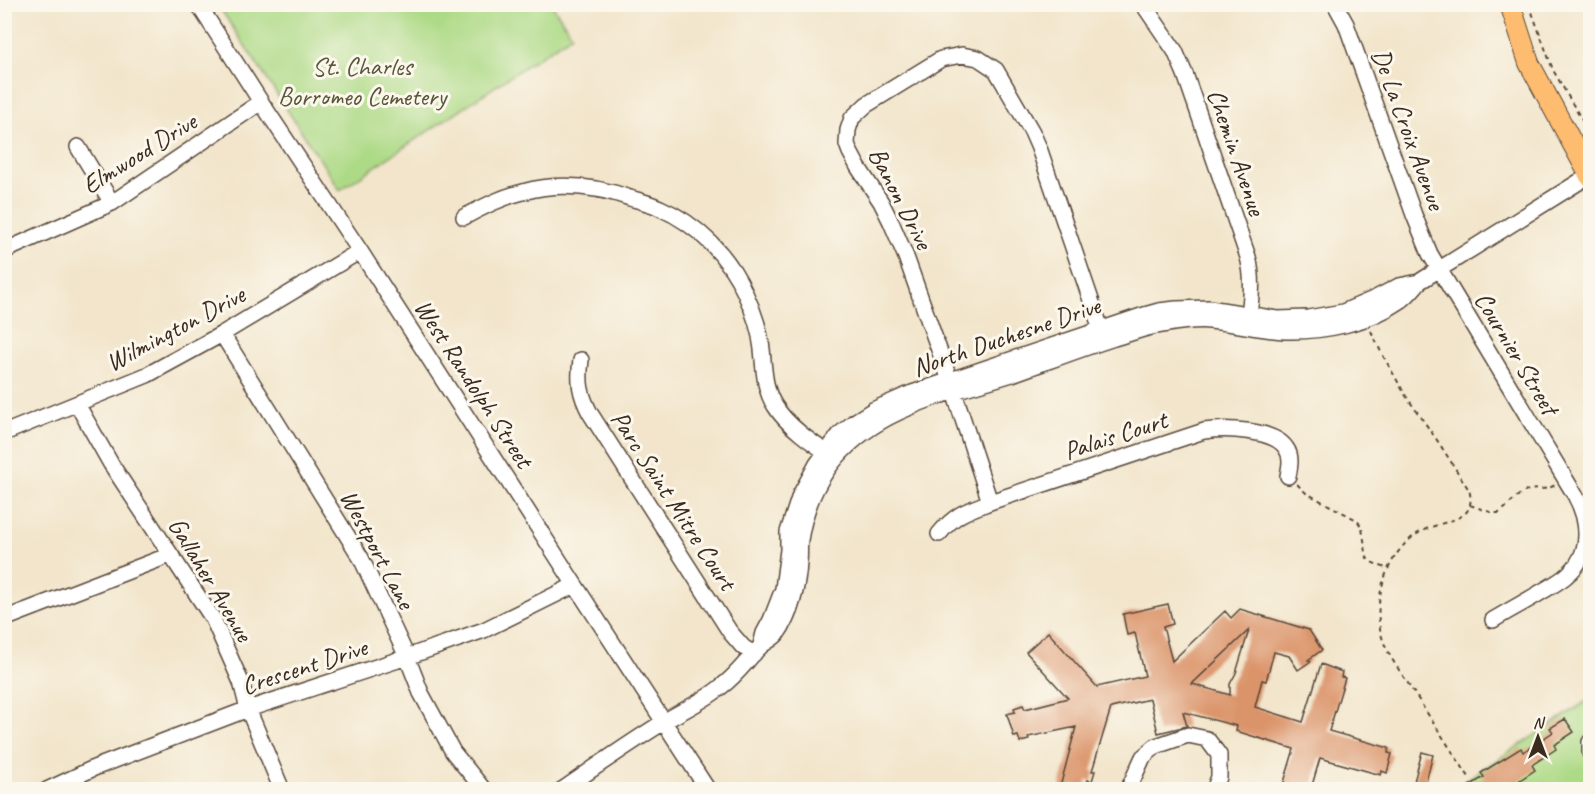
<svg xmlns="http://www.w3.org/2000/svg" width="1595" height="794" viewBox="0 0 1595 794" font-family="Caveat,sans-serif">
  <style>
    .green { fill: #adda86; stroke: #748252; stroke-width: 1.5 }
    .building { fill: #db946a; fill-rule: evenodd }
    .lines { fill: none; stroke-linecap: round; stroke-linejoin: round }
    .minor-casing { stroke: #564638; stroke-width: 18 }
    .major-casing { stroke: #564638; stroke-width: 22 }
    .path { stroke: #564638; stroke-width: 2; stroke-dasharray: 4.5 4.5; stroke-linecap: butt }
    .minor { stroke: #fff; stroke-width: 15 }
    .major { stroke: #fdbc6f; stroke-width: 20 }
    .labels { text-anchor: middle; stroke-width: 6; stroke-linejoin: round; paint-order: stroke }
    .park-label { font-size: 26px; fill: #585638; stroke: #fbf7ec }
    .street-label { font-size: 26px; fill: #3b2a1e; stroke: #fbf7ec }
  </style>
  <rect width="100%" height="100%" fill="#fbf7ec"/>
  <filter id="ink" filterUnits="userSpaceOnUse"><feTurbulence type="fractalNoise" baseFrequency=".0167" numOctaves="2"/><feDisplacementMap in="SourceGraphic" scale="12" xChannelSelector="R" yChannelSelector="G"/><feConvolveMatrix kernelMatrix="1 2 1 2 8 2 1 2 1" color-interpolation-filters="sRGB"/></filter>
  <filter id="wash" filterUnits="userSpaceOnUse"><feTurbulence type="fractalNoise" baseFrequency=".008" numOctaves="4" result="noise"/><feDisplacementMap in="SourceGraphic" scale="24" xChannelSelector="R" yChannelSelector="G"/><feGaussianBlur stdDeviation="1.35" result="paint"/><feColorMatrix in="noise" values="0 0 0 0 0 0 0 0 0 0 0 0 0 0 0 0 0 1.4 0 .05"/><feComposite in="paint" operator="in"/></filter>
  <g filter="url(#wash)">
    <rect width="100%" height="100%" fill="#f2e5cb"/>
    <path class="green" d="M218,5H552L572,35L340,190Z
      M1590,699V789L1451,790Z"/>
    <g id="blocks">
      <path class="building" d="M1168,604L1173,624L1163,627L1172,661L1225,611L1231,618L1240,609L1309,630L1322,650L1308,660L1311,661L1298,670L1289,656L1274,652L1266,681L1262,680L1255,707L1303,722L1321,664L1342,672L1341,677L1345,678L1329,731L1389,748L1388,753L1392,754L1387,773L1382,771L1381,775L1320,758L1311,789H1282L1294,749L1236,731L1237,726L1183,712L1187,726L1158,733L1150,699L1111,708L1092,771H1095L1092,781L1087,780L1085,788L1072,785L1071,789H1069L1060,787L1076,727L1028,737L1029,740L1020,742L1018,736L1014,737L1007,714L1015,712L1014,708L1023,705L1025,709L1068,698L1026,652L1048,632L1097,687L1145,676L1135,633L1127,635L1123,614ZM1249,630L1236,673L1230,684V695L1192,684Z
        M1565,719L1574,732L1554,745L1556,749L1532,765L1535,770L1520,780L1526,789H1514L1511,786L1506,789H1464L1484,777L1481,773L1521,748L1523,752L1553,732L1550,728Z
        M1422,752L1433,755L1424,789H1412Z"/>
    </g>
  </g>
  <g filter="url(#ink)">
    <use href="#blocks" fill-opacity="0" stroke="#564638" stroke-width="1.5"/>
    <g class="lines">
      <defs>
        <path id="minor" d="M198,4L261,102L360,251L575,585L708,790
          M1143,4L1175,51L1185,74L1248,257C1254,280 1251,300 1248,323
          M1335,4L1346,24L1414,215L1430,254L1575,495C1590,522 1592,555 1566,576C1558,583 1547,588 1538,594C1523,603 1508,611 1493,620
          M78,147L112,203
          M464,217C483,207 502,197 523,192C559,182 595,186 630,198C640,201 650,203 660,208C697,224 729,256 745,293C753,310 760,330 762,349C764,368 764,390 775,406C787,426 814,444 833,457
          M4,251L112,203L261,102
          M222,334L361,558L407,657L421,693L453,752L484,790
          M581,360C578,382 580,394 590,413L730,632L743,647L754,654
          M77,404L111,464L213,619L241,682L248,709L282,790
          M4,433L147,375L222,334L360,251
          M990,502L954,392L906,257L891,222L881,202L858,167L850,152L847,144L848,130L852,118L866,105L941,59L962,55L978,58L996,70L1032,132L1039,148L1105,341
          M939,534C955,514 966,511 990,502L1204,431C1224,428 1274,429 1286,448C1292,456 1290,466 1288,476
          M4,619L170,555
          M761,645L764,633L771,620L783,589L788,550V532L800,495L817,464L840,434L854,422L873,410L912,393L1141,316L1159,311L1176,309L1209,308L1277,319L1308,318L1343,312L1376,298L1399,286L1419,282
          M1590,753V742
          M47,790L94,768L248,709L407,657L484,630L575,585
          M562,790C597,766 631,742 667,720C685,709 706,700 722,686C737,675 747,660 760,647C765,642 772,640 777,634C791,615 798,585 799,562C800,555 799,547 800,540C810,475 848,433 908,408C941,393 977,385 1012,374C1046,362 1080,349 1114,338C1128,334 1142,329 1156,326C1174,323 1193,319 1210,321C1236,323 1260,330 1286,331C1324,332 1368,323 1400,301C1408,296 1413,289 1419,282L1590,175
          M1128,790L1143,757L1156,746L1188,735L1207,739L1219,755V777L1214,790"/>
        <path id="major" d="M1510,4L1529,63L1590,176"/>
      </defs>
      <use href="#minor" class="minor-casing"/>
      <use href="#major" class="major-casing"/>
      <path class="path" d="M1529,4L1553,70L1590,134
        M1371,331L1382,354L1406,396L1439,443L1469,490C1472,499 1471,510 1463,515C1453,522 1432,525 1420,532C1387,551 1371,601 1382,637C1387,655 1401,672 1411,688C1431,719 1451,750 1471,780
        M1297,484L1306,493L1357,520L1362,528L1367,558L1371,562L1388,569
        M1470,505L1493,513H1499C1508,507 1515,496 1526,491C1536,487 1544,492 1555,485"/>
      <use href="#minor" class="minor"/>
      <use href="#major" class="major"/>
    </g>
  </g>
  <g class="labels">
    <g class="park-label">
      <text x="362" y="75">St. Charles<tspan x="362" dy="30">Borromeo Cemetery</tspan></text>
    </g>
    <g class="street-label">
      <text transform="translate(1409 129) rotate(70)" y="9">De La Croix Avenue</text>
      <text transform="translate(1237 152) rotate(71)" y="9">Chemin Avenue</text>
      <text transform="translate(139 153) rotate(-32)" y="9">Elmwood Drive</text>
      <text transform="translate(901 198) rotate(63)" y="9">Banon Drive</text>
      <text transform="translate(175 328) rotate(-28)" y="9">Wilmington Drive</text>
      <text transform="translate(1006 336) rotate(-19)" y="9">North Duchesne Drive</text>
      <text transform="translate(1517 353) rotate(59)" y="9">Cournier Street</text>
      <text transform="translate(474 383) rotate(57)" y="9">West Randolph Street</text>
      <text transform="translate(1115 435) rotate(-18)" y="9">Palais Court</text>
      <text transform="translate(674 500) rotate(57)" y="9">Parc Saint Mitre Court</text>
      <text transform="translate(378 549) rotate(62)" y="9">Westport Lane</text>
      <text transform="translate(211 579) rotate(59)" y="9">Gallaher Avenue</text>
      <text transform="translate(304 666) rotate(-18)" y="9">Crescent Drive</text>
    </g>
  </g>
  <rect width="1595" height="794" fill="none" stroke="#fbf7ec" stroke-width="24"/>
  <g transform="translate(1538 737)" stroke="#fbf7ec" stroke-width="4.5" paint-order="stroke">
  <path d="M0-4.5L10 22L0 15L-10 22Z" fill="#3b2a1e"/>
  <text y="-9" font-size="16" font-weight="bold" text-anchor="middle" fill="#3b2a1e">N</text>
  </g>
</svg>
